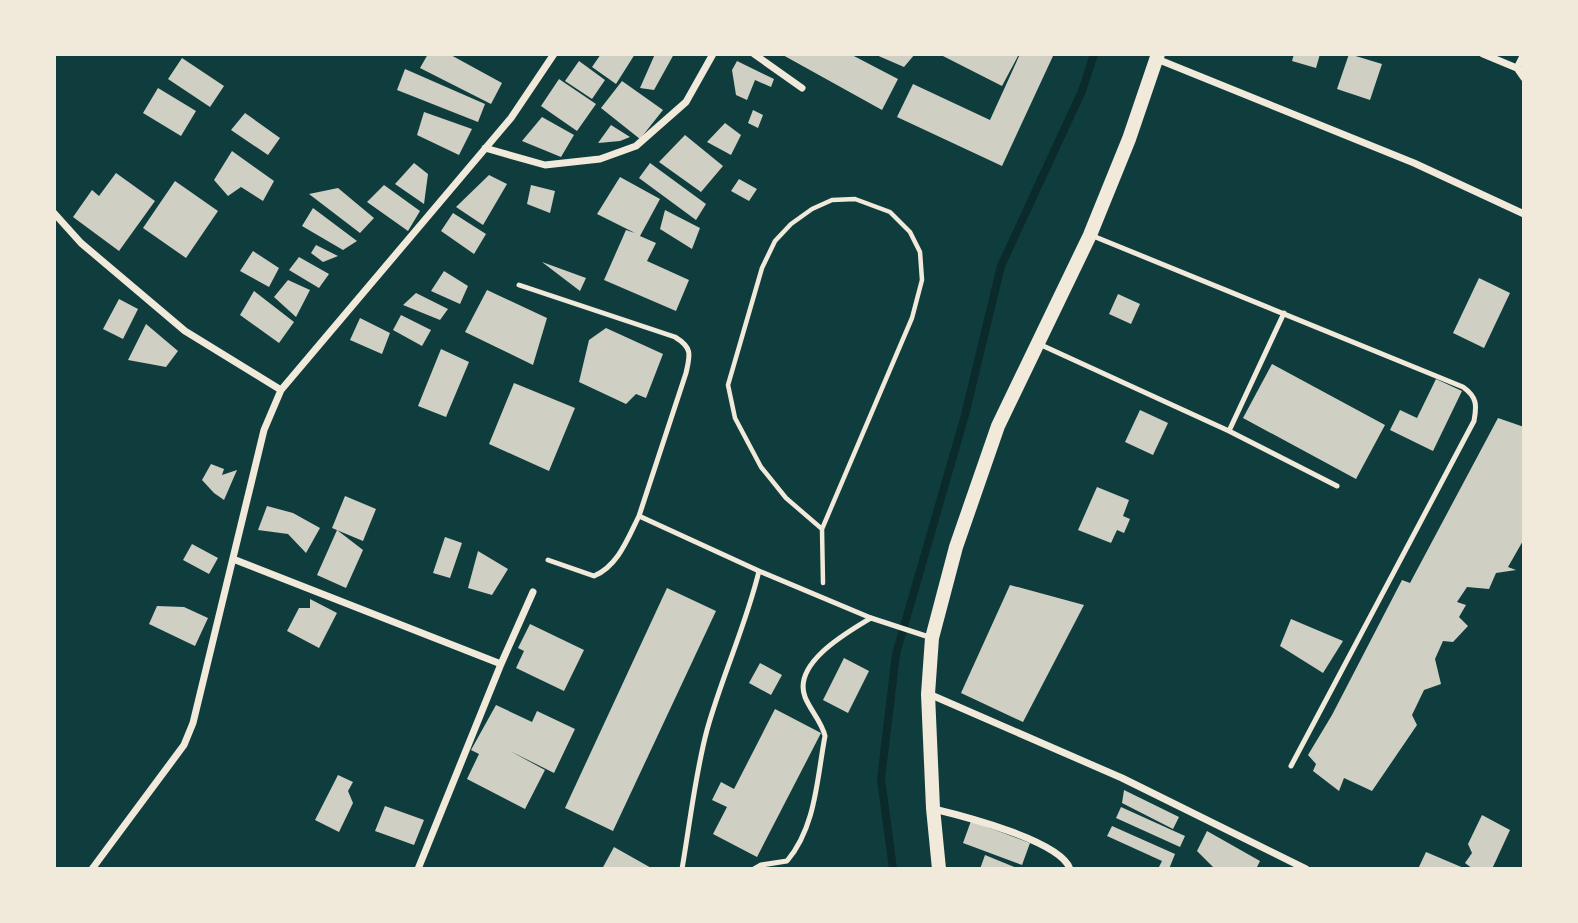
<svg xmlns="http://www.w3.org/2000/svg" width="1578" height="923" viewBox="0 0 1578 923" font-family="'Titillium Web',sans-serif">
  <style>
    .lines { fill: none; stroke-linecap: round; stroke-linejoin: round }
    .stream { stroke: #0a2a2b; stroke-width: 8 }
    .building { fill: #cfcfc3 }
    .path { stroke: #f1e9da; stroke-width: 4.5 }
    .service { stroke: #f1e9da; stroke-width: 5 }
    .minor { stroke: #f1e9da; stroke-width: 7 }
    .secondary { stroke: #f1e9da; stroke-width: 14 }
  </style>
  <rect width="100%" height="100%" fill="#0f3d3e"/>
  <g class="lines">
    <path class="stream" d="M893,869L881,779L896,654L965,415L1001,266L1082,91L1094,54"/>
  </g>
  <path class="building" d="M428,54H449L502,83L491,104L420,68Z
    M601,54H635L616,84L592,67Z
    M655,54H674L654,90L640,88Z
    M781,54H850L898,79L882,110Z
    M874,54H915L904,67Z
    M939,54H1019L1002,86Z
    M1020,54L1053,56L1002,166L897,117L913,84L990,120Z
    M1294,54H1320L1316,68L1292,61Z
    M1349,54L1382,64L1370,100L1337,89Z
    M182,58L224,86L210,107L168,79Z
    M579,61L605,80L592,99L565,81Z
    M737,61L774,79L771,87L755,80L747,100L736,95L732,70Z
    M405,69L485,104L478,122L397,90Z
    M559,79L596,104L577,131L541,106Z
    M622,81L663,110L640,139L601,108Z
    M158,88L196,111L181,136L143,113Z
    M753,110L763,115L758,128L748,123Z
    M424,112L472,129L459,155L417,135Z
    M245,113L280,138L268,155L231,130Z
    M542,117L574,135L561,157L522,141Z
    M725,123L741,135L731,155L707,142Z
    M611,125L630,137L620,141L598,143Z
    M685,135L723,166L701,192L659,162Z
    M232,151L274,181L263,201L241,187L228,196L214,180Z
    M414,163L428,174L424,204L395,184Z
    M650,163L706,204L696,220L639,178Z
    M116,173L155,201L119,251L73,217L92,190L99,196Z
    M489,175L507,184L483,225L456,207Z
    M620,177L660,199L640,236L656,243L647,261L689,280L676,311L604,280L626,230L635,233L597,214Z
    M739,179L757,189L749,201L731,191Z
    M175,181L218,211L186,258L143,228Z
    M384,185L420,211L408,231L367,202Z
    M531,185L555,191L550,213L527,204Z
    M338,188L374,218L360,233L309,194Z
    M313,208L357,241L343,250L302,226Z
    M665,210L700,228L692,249L660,229Z
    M453,213L486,234L474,254L441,231Z
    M316,245L338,256L323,262L311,253Z
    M253,251L279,268L269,287L240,271Z
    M299,257L329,274L319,288L289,270Z
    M542,262L586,278L580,291Z
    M444,271L468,286L460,304L431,291Z
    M1479,278L1510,293L1484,348L1453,333Z
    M288,280L310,290L296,317L274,297Z
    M487,290L547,318L533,365L465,332Z
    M254,291L294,322L279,343L240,315Z
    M416,293L448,309L440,320L403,305Z
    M1118,294L1140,304L1131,324L1109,314Z
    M119,299L138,309L123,339L103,329Z
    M401,315L431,330L422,346L393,330Z
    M360,318L390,333L382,354L350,340Z
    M146,324L178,351L166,367L128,360Z
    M606,328L663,354L646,398L636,394L626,404L579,382L589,340Z
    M441,349L469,362L446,417L418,406Z
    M1272,364L1385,425L1356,479L1243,418Z
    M1436,379L1462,391L1433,451L1390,430L1400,410L1417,418Z
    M514,383L575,408L549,471L489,444Z
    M1140,410L1168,423L1153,455L1125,442Z
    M1498,418L1524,427V539L1508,567L1516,570L1496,573L1489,589L1467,587L1457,602L1466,605L1459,617L1468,626L1453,642L1443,641L1435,659L1441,684L1424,690L1412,715L1417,725L1372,791L1344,778L1339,791L1313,771L1316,764L1308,755L1332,715L1402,580L1410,583Z
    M211,464L224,469L222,475L237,470L224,500L214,493L202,480Z
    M1097,487L1129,500L1123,516L1130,519L1124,533L1117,530L1111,543L1078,530Z
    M345,496L376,509L363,541L332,528Z
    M267,506L293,513L320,528L306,553L288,534L258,530Z
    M337,530L363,550L346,588L317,575Z
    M445,537L462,543L450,578L433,573Z
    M192,544L218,558L209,574L183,560Z
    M478,551L508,569L492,595L468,588Z
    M1010,585L1084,605L1023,722L961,693Z
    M667,588L716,611L613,831L565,808Z
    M310,599L337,613L319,648L287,631L299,608H310Z
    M157,606L184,607L208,618L195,646L149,624Z
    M1291,619L1343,641L1323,673L1280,646Z
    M530,624L584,650L564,691L516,668L524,651L518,648Z
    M844,658L869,671L848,713L823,700Z
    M760,663L782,675L771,695L749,683Z
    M496,705L532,722L537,711L575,729L554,773L510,751L545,770L525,809L467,779L479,754L471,750Z
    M775,709L821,733L757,857L713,834L727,807L712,800L721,782L734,789Z
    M338,775L353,782L348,791L353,803L339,832L315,820Z
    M1124,790L1179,817L1173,829L1122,803Z
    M385,806L424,820L414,845L375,831Z
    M1121,807L1185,836L1180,847L1116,818Z
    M1482,815L1510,830L1492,869H1473L1465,863L1472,853L1468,844Z
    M971,821L1030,843L1022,865L963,843Z
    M1112,826L1175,854L1169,869H1158L1162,861L1107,836Z
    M1207,831L1260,861L1256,869H1215L1197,851Z
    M614,847L653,869H602Z
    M1426,852L1466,869H1418Z
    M985,855L1019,869H980Z"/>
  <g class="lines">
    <path class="path" d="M822,529L786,498L761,467L735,418L728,385L762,268L775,241L791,224L812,209L832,200L855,199L890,212L910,232L920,252L922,280L912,318L822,529L823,583"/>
    <path class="service" d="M1093,236L1463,387C1477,397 1477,405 1474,421L1291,766
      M519,285L675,337C693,348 690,355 686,373L639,516
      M1039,344L1229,431L1284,313
      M1229,431L1337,486
      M548,560L594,576C618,566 628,538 639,516L759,571L871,618L929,637
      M682,869C690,823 695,775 707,730C722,676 746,625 759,571
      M754,869L761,865L787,861C816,827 817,778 825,736C822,722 810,710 805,697C792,663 848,632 871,618"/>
    <path class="minor" d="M754,54L802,88
      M1483,54L1524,71
      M1524,54L1517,68L1524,78
      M1157,59L1414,163L1524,214
      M485,148L545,165L600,159L636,146L686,102L713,54
      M54,213L81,243L185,331L281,390
      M233,559L501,664
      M929,694L1122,778L1306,869
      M934,809C963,816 1061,841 1070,869
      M92,869L184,745L193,723L264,430L281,390L511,118L554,54
      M418,869L501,664L533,592"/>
    <path class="secondary" d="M939,869L933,808L928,694L932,638L956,547L998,426L1090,235L1129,139L1158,54"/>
  </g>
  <rect width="1578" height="923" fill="none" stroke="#f1e9da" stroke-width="112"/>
</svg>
